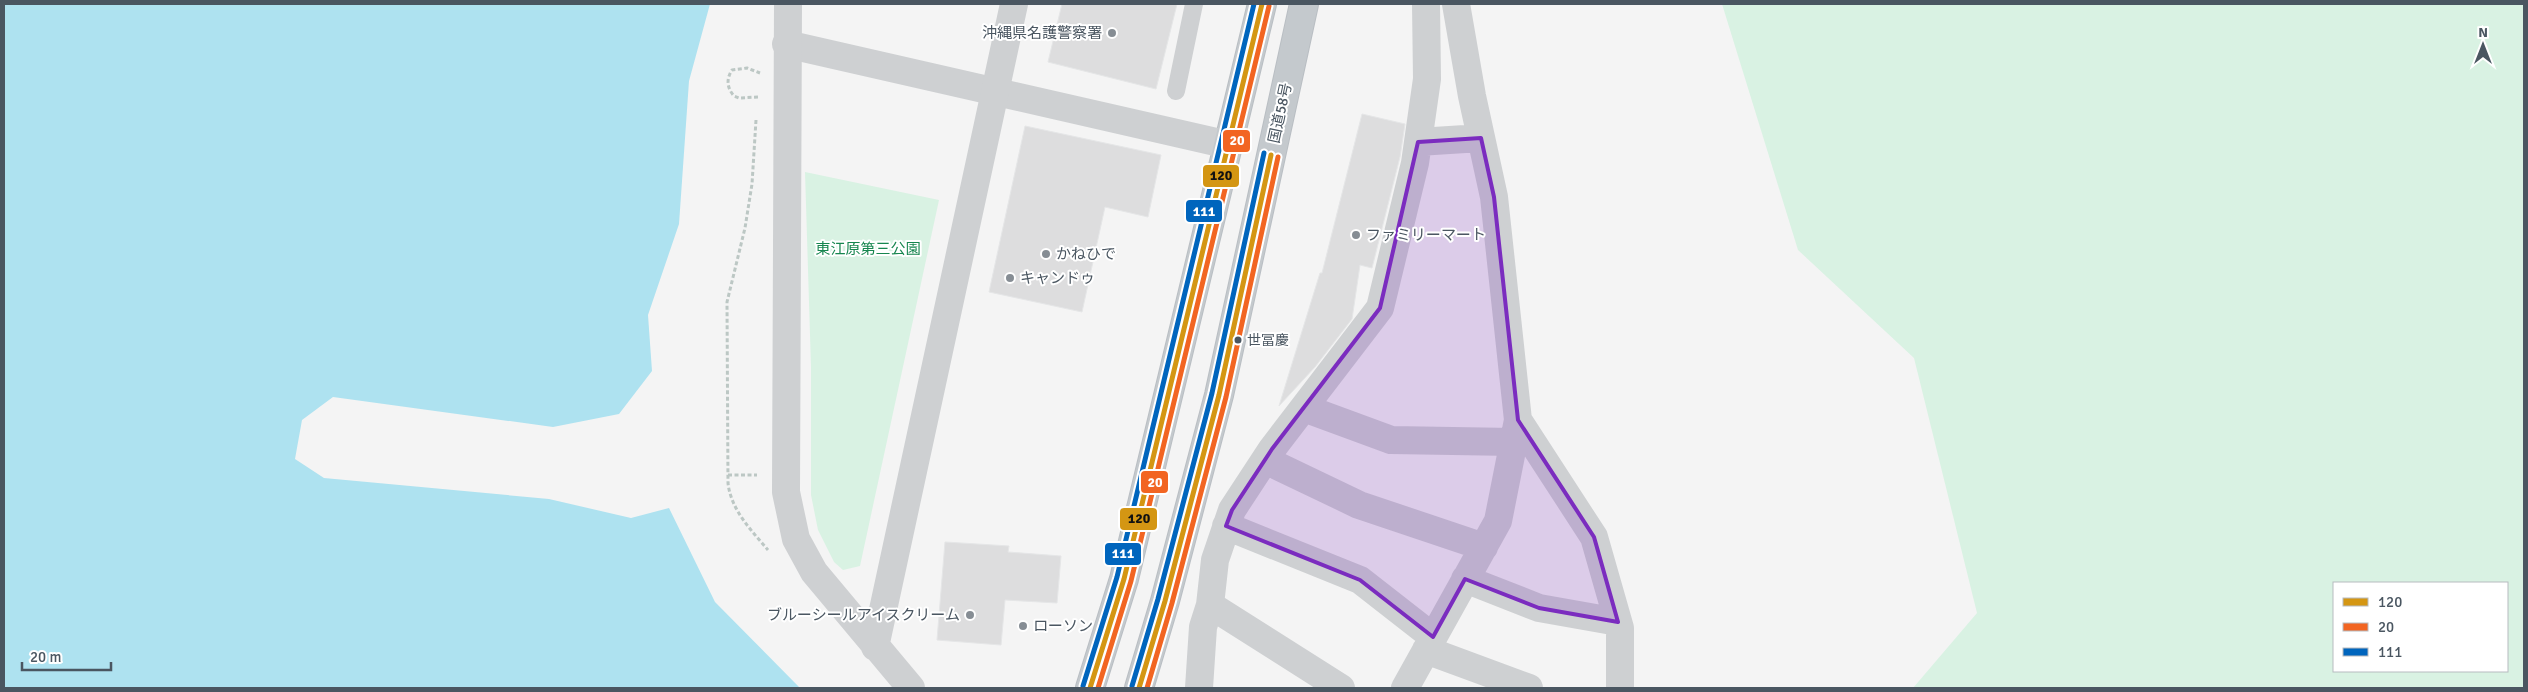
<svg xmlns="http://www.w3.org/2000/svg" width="2528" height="692" viewBox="0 0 2528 692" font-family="Signika,'Noto Sans JP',sans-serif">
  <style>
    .green { fill: #d9f2e3; fill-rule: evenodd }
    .water { fill: #aee2f0 }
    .building { fill: #ddddde; stroke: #e5e6e7 }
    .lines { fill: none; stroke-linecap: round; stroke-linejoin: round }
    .trunk-casing { stroke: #b9bec3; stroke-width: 30 }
    .path { stroke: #bcc7c4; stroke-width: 3; stroke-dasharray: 4 2.5; stroke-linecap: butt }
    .service { stroke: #ced0d2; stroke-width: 18 }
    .minor { stroke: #ced0d2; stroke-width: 28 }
    .tertiary { stroke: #ced0d2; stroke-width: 28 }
    .trunk { stroke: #c4c9cd; stroke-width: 28 }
    .bus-1-casing { stroke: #fff; stroke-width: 9 }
    .bus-2-casing { stroke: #fff; stroke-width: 9 }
    .bus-3-casing { stroke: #fff; stroke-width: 9 }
    .bus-1 { stroke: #d49613; stroke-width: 5 }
    .bus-2 { stroke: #f26522; stroke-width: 5 }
    .bus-3 { stroke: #0065bd; stroke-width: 5 }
    .marked { fill: #7b2cbf; fill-opacity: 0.2; stroke: #7b2cbf; stroke-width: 4; stroke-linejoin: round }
    .poi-dot { fill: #868d94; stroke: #fff; stroke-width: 2 }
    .bus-dot { fill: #4a5661; stroke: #fff; stroke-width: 2 }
    .labels { text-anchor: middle; stroke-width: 4; stroke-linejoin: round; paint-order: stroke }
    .bus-label { font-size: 14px; fill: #4a5661; stroke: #fff; text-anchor: start }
    .poi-label { font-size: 15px; fill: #4a5661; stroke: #fff; text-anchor: start }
    .street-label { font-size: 15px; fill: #4a5661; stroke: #fff }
    .park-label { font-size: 15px; fill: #17864f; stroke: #fff }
    .line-badge { stroke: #fff; stroke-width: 2 }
    .badge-label { font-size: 14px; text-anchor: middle; font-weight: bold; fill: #fff }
    .pale-badge-label { font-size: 14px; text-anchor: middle; font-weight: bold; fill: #111 }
  </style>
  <rect width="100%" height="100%" fill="#f4f4f4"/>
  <path class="green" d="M1722,4H2524V688H1913L1977,613L1914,358L1798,250ZM2334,583H2507V671H2334Z
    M805,172L939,200L860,566L843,570L834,562L818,530L811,495V367Z"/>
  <path class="water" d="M4,4H710L689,81L679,224L648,315L652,371L619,414L553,427L333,397L302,420L295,459L324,478L549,499L631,518L669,508L715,602L800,688H4Z"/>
  <path class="building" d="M1062,4H1177L1156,89L1048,62Z
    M1362,114L1405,124L1400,157L1372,268L1360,265L1352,319L1315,367L1279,406L1320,273H1322Z
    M1025,126L1161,155L1148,217L1105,207L1082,312L989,292Z
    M945,542L1009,546L1008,552L1061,556L1057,603L1005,600L1001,645L937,640Z"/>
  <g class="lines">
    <defs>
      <path id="trunk" d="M1090,688L1124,579L1262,4
        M1139,688L1165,601L1219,395L1304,4"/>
    </defs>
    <use href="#trunk" class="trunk-casing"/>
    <path class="path" d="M758,97L739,98L734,96C727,88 726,79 732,70L747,68L760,73
      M756,120L752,184L745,228L727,302L728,483C731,510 751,530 768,550
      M728,475H757"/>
    <path class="service" d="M1176,91L1194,4"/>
    <path class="minor" d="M786,44L1229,145
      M1418,142L1481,138
      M1304,408L1391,440L1514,442
      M1518,420L1594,537L1620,628V688
      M1265,460L1359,505L1484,547
      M1226,526L1360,580L1433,637
      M1465,579L1539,608L1618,622
      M1210,605L1341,688
      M1426,650L1529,688
      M1199,688L1203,627L1210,605L1215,560L1232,510L1272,449L1380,308L1415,163L1427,79L1426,4
      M1405,688L1498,521L1518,420L1494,197L1472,96L1456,4"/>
    <path class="tertiary" d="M788,4L786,492L796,539L814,572L911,688
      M875,647L1014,4"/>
    <use href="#trunk" class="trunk"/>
    <defs>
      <path id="bus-1" d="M1090,688L1124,579L1262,4
        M1139,688L1165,601L1219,395L1271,155"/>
      <path id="bus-2" d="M1098,688L1131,581L1269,6
        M1147,688L1172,603L1226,397L1278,157"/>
      <path id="bus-3" d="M1083,686L1117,577L1254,4
        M1132,686L1158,599L1212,393L1264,153"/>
    </defs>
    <use href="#bus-1" class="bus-1-casing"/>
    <use href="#bus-2" class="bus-2-casing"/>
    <use href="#bus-3" class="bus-3-casing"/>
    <use href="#bus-1" class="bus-1"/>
    <use href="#bus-2" class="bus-2"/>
    <use href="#bus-3" class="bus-3"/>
  </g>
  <path class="marked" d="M1481,138L1494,197L1518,420L1594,537L1618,622L1539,608L1465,579L1433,637L1360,580L1226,526L1232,510L1272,449L1380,308L1418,142Z"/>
  <g class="poi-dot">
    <circle cx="1112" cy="33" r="5"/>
    <circle cx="1356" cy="235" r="5"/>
    <circle cx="1046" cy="254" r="5"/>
    <circle cx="1010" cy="278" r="5"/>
    <circle cx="970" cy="615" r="5"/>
    <circle cx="1023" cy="626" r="5"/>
  </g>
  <circle class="bus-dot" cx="1238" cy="340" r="4.5"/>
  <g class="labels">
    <g class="bus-label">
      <text x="1247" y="345">世冨慶</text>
    </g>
    <g class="poi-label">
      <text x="1102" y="38" text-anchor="end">沖縄県名護警察署</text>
      <text x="1366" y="240">ファミリーマート</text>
      <text x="1056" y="259">かねひで</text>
      <text x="1020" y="283">キャンドゥ</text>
      <text x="960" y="620" text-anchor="end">ブルーシールアイスクリーム</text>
      <text x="1033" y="631">ローソン</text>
    </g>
    <g class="street-label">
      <text transform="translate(1280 113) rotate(-78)" y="5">国道58号</text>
    </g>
    <g class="park-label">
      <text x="868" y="254">東江原第三公園</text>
    </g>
  </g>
  <g class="line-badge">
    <rect x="1222" y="129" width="29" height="24" rx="5" fill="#f26522"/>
    <rect x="1202" y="164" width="38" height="24" rx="5" fill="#d49613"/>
    <rect x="1185" y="199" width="38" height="24" rx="5" fill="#0065bd"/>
    <rect x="1140" y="470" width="29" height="24" rx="5" fill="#f26522"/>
    <rect x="1119" y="507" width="39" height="24" rx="5" fill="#d49613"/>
    <rect x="1104" y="542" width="38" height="24" rx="5" fill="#0065bd"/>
  </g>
  <g class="badge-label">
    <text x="1237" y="145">20</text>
    <text x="1204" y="216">111</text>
    <text x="1155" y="487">20</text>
    <text x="1123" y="558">111</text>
  </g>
  <g class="pale-badge-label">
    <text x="1221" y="180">120</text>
    <text x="1139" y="523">120</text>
  </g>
  <rect width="2528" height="692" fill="none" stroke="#4a5661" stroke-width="10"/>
  <rect x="2333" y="582" width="175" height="90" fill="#ffffff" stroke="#b7bbc0"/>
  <rect x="2343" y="598" width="25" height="8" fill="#d49613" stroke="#b7bbc0"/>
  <text x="2378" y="607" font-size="15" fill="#4a5661">120</text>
  <rect x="2343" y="623" width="25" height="8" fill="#f26522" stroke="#b7bbc0"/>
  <text x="2378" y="632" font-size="15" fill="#4a5661">20</text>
  <rect x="2343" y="648" width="25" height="8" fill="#0065bd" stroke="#b7bbc0"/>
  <text x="2378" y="657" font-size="15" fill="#4a5661">111</text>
  <g transform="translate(2483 45)" stroke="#ffffff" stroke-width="4" paint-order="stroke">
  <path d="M0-4L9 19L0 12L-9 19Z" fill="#4a5661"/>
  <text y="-8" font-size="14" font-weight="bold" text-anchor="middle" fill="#4a5661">N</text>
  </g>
  <path d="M22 662v8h89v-8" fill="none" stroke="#4a5661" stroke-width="2.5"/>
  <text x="30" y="662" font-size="15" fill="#4a5661" stroke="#ffffff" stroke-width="4" paint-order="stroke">20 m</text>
</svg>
